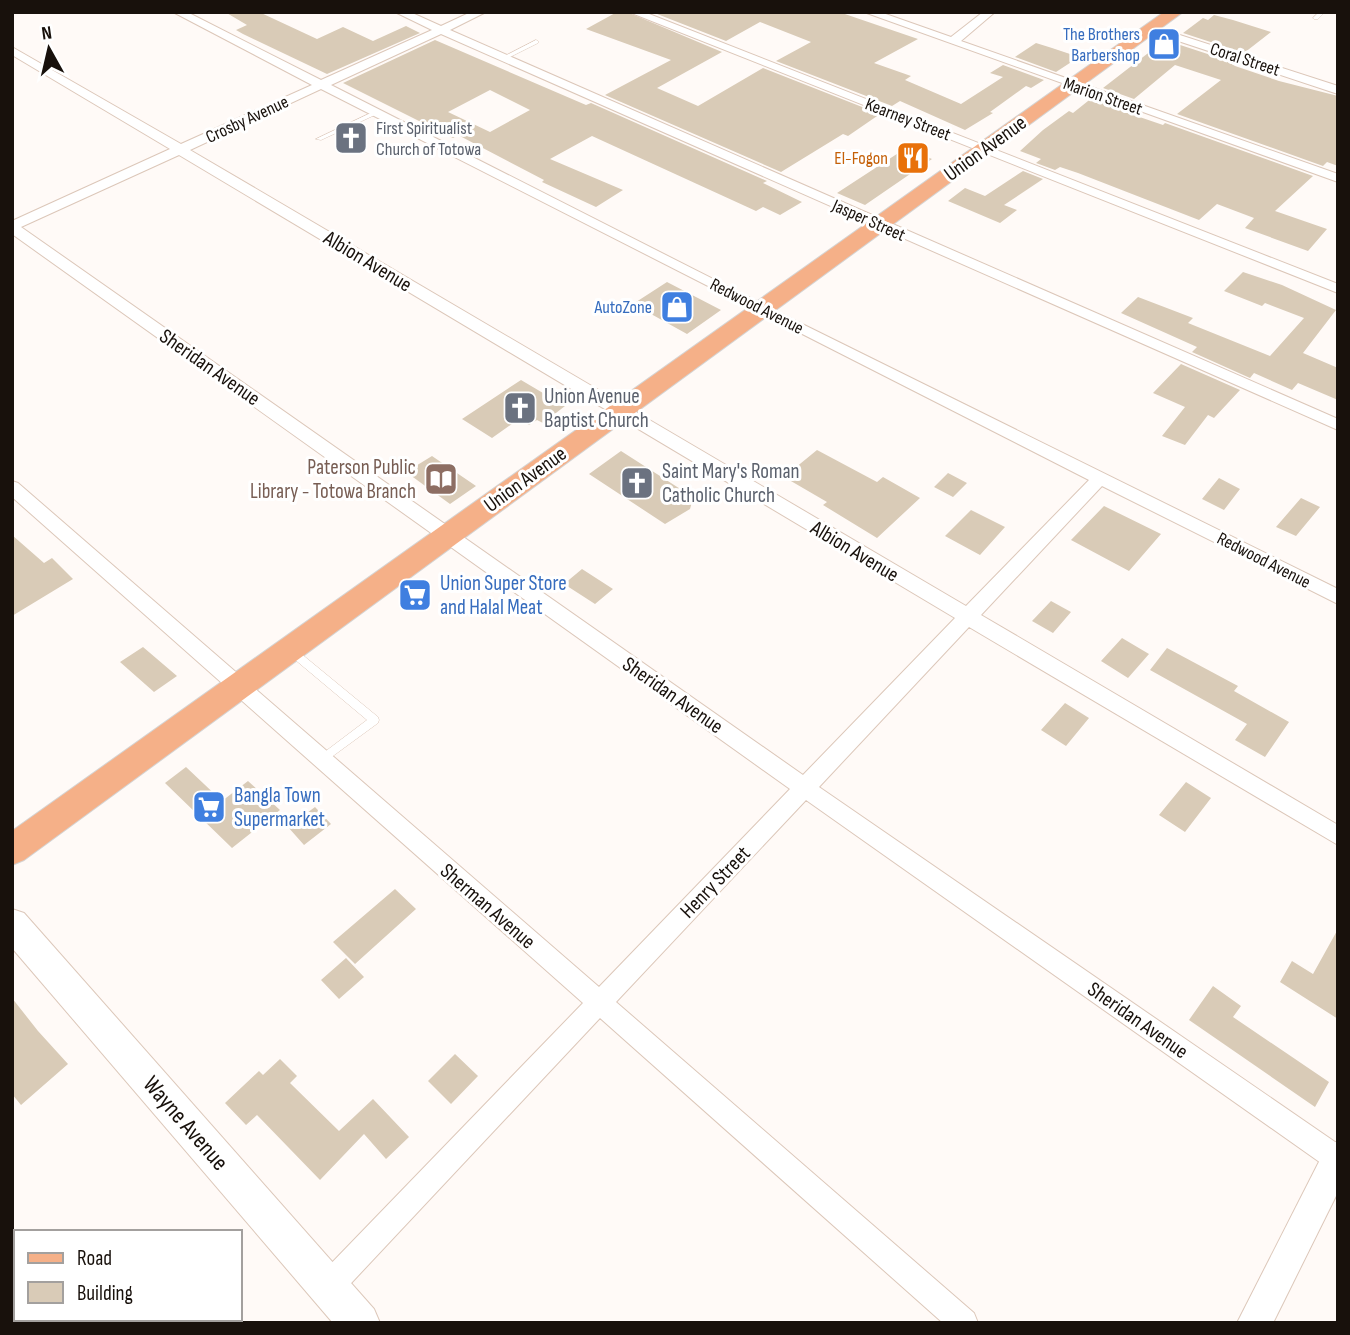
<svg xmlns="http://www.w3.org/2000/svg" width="1350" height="1335" viewBox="0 0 1350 1335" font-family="'Sofia Sans Condensed',sans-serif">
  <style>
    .building { fill: #d9cbb7; fill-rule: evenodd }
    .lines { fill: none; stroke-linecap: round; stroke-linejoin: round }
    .service-casing { stroke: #dcc7b9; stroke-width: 1 }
    .minor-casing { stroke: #dcc7b9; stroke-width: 2 }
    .tertiary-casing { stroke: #dcc7b9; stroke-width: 2 }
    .secondary-casing { stroke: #dcc7b9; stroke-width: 2 }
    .primary-casing { stroke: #d5d4d3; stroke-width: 2 }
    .service { fill: #fff; fill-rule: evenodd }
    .minor { fill: #fff; fill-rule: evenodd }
    .tertiary { fill: #fff; fill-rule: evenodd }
    .secondary { fill: #fff; fill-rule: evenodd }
    .primary { fill: #f5b088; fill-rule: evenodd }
    .labels { text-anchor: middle; stroke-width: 6; stroke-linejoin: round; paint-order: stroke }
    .far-shop-label { font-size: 18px; fill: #366cbe; stroke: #fff; text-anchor: end }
    .far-street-label { font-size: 18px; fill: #18110c; stroke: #fff }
    .far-worship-label { font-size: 18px; fill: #5b616d; stroke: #fff; text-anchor: start }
    .far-food-label { font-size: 18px; fill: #c56008; stroke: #fff; text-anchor: end }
    .street-label { font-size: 21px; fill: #18110c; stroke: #fff }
    .worship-label { font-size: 21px; fill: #5b616d; stroke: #fff; text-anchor: start }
    .education-label { font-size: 21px; fill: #785e54; stroke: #fff; text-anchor: end }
    .shop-label { font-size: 21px; fill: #366cbe; stroke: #fff; text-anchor: start }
    .near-street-label { font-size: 24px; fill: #18110c; stroke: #fff }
  </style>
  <rect width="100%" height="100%" fill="#fffaf7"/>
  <path class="building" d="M225,12H259L317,39L343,27L373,41L406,26L420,33L327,74L243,34L236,30L247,25Z
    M617,12H627L722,52L657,88L698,106L763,68L880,114L848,136L843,134L781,172L605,95L671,60L586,29Z
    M652,12H839L918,39L874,63L911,76L905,80L961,104L1003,77L990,73L1003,65L1044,80L1031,88L1026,86L990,112L993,113L965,130L900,101L892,106L776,61L811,42L760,22L726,41Z
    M1214,15L1233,20L1271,32L1244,53L1183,33L1203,18L1208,20Z
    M435,40L586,105L591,103L767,181L763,183L802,202L780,215L763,207L756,211L592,136L550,159L623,190L596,207L542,182L544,180L458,135L453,138L343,83ZM490,90L530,110L490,132L448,112Z
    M1165,40L1232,62L1230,63L1235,66L1279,81L1338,96V166L1327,162L1323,166L1177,114L1221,80L1175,65L1134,99L1103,88Z
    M1036,43L1052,48L1079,57L1056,72L1015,57Z
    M1093,97L1124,108L1122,111L1163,125L1165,123L1313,176L1275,211L1327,229L1308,251L1245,228L1254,218L1217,204L1199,220L1078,173L1060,167L1055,170L1036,163L1041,159L1020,151L1043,130L1069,111L1073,113Z
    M906,148L932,159L865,205L837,193Z
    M1023,171L1043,179L1004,205L1017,210L1000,223L948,201L965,188L985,196Z
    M1243,272L1282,285L1336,310L1303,353L1338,368V400L1298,383L1292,390L1254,373L1250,378L1192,352L1197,347L1121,313L1138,297L1193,318L1188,323L1270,356L1304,318L1265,303L1262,306L1224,291Z
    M667,282L721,310L687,334L633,304Z
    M1181,364L1240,390L1214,418L1208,415L1185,445L1162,436L1185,407L1153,393Z
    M521,380L565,406L543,423L537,420L529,425L519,419L492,438L462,419Z
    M817,450L877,482L883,477L920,498L877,538L823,505L827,502L784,477Z
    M621,451L685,492L692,502L690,509L665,524L589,474Z
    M432,456L476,486L450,504L406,472Z
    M948,473L967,483L953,497L934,487Z
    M1219,478L1240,489L1224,510L1202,499Z
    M1301,498L1320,507L1296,536L1276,527Z
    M1104,506L1161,534L1129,571L1071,540Z
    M971,510L1005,527L980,555L945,536Z
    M12,535L44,563L52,558L73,579L12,616Z
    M582,569L613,589L595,604L564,584Z
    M1051,601L1071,612L1053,633L1032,621Z
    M1122,638L1149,654L1128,678L1101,661Z
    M143,647L177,676L154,692L120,662Z
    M1167,648L1238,686L1234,691L1289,722L1265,757L1235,740L1247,724L1150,670Z
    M1065,703L1089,718L1066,746L1041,730Z
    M186,767L222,801L248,781L280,810L232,848L165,783Z
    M1186,782L1211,798L1185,832L1159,815Z
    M315,807L331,824L304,845L288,827Z
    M395,889L416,909L355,964L333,942Z
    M1338,929V1019L1280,982L1292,961L1313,974Z
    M346,958L364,977L339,999L321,980Z
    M1213,986L1241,1006L1233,1017L1329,1082L1315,1107L1189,1020Z
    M12,998L38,1031L68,1064L21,1105L12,1094Z
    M455,1054L478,1076L451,1104L428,1081Z
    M280,1059L297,1076L290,1083L339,1131L373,1099L409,1137L386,1159L364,1134L320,1180L257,1115L246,1125L225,1103L259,1071L263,1075Z"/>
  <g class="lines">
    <defs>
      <path id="service" d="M1319,12H1325L1318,19H1314L1313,18Z
        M536,40L538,41V43L506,59L501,58Z
        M375,111L378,113L377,114L321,140L316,139Z
        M290,646L293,647L378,717L379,720L378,723L322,764L318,763L317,760L318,757L367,720L287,653L285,650L287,647Z"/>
      <path id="minor" d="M173,12H187L321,80L432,30L395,12H410L441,26L471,12H486L450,30L1338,419V430L441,34L331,85L784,315L1338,589V604L1102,486L981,615L1338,825V845L969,627L819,787L1338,1144V1171L1328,1168L806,800L616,1002L974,1313L978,1323H943L600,1018L339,1296L329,1300L319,1296L315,1286L319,1276L583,1003L12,497V481L18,483L599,987L790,789L12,234V221L170,149L12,55V47L181,144L312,85ZM321,89L1089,480L966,606L190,150ZM179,155L955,618L803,775L21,227Z
        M629,12H644L1338,284V293Z
        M864,12H880L951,37L983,12H995L961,41L1338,174V182Z
        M1152,26L1338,86V94L1148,31L1146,29Z"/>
      <path id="tertiary" d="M1338,1141V1192L1273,1323H1237L1327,1146Z"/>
      <path id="secondary" d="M12,909L24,913L374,1309L380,1323H333L12,948Z"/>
      <path id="primary" d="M1164,12H1183L24,860L12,865V831Z"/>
    </defs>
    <use href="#service" class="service-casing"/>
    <use href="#minor" class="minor-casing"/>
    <use href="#tertiary" class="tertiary-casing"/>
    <use href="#secondary" class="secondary-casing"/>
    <use href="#primary" class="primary-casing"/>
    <use href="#service" class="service"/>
    <use href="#minor" class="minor"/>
    <use href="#tertiary" class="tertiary"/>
    <use href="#secondary" class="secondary"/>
    <use href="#primary" class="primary"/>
  </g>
  <defs>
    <symbol id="shop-square" viewBox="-11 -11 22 22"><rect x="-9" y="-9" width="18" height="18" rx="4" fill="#3f7fe0" stroke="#fff"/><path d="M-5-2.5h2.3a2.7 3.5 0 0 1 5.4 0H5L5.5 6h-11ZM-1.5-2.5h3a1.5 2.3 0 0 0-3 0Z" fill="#fff"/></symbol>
    <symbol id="church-square" viewBox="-11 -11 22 22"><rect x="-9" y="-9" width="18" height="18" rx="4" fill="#6b7280" stroke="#fff"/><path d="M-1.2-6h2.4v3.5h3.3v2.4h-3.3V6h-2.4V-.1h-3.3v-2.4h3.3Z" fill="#fff"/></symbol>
    <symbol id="restaurant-square" viewBox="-11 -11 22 22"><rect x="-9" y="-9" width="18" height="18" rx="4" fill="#e8710a" stroke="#fff"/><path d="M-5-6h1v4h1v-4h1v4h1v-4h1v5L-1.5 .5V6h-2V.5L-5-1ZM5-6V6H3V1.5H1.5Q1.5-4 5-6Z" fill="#fff"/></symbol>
    <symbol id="library-square" viewBox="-11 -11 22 22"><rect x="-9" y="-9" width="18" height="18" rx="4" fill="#8d6e63" stroke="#fff"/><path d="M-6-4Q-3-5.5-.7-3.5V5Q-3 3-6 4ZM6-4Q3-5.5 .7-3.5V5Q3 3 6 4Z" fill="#fff"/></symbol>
    <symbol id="supermarket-square" viewBox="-11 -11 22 22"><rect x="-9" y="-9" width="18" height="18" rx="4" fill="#3f7fe0" stroke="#fff"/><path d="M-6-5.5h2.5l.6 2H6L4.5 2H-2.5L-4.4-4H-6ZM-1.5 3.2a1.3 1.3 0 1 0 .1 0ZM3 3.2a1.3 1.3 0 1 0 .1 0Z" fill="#fff"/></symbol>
  </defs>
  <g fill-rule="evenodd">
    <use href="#shop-square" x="1145" y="25" width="38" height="38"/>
    <use href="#church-square" x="332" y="119" width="38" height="38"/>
    <use href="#restaurant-square" x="894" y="139" width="38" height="38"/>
    <use href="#shop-square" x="658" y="288" width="38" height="38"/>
    <use href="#church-square" x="501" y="389" width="38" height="38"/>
    <use href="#library-square" x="422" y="460" width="38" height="38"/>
    <use href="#church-square" x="618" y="464" width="38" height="38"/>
    <use href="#supermarket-square" x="396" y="576" width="38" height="38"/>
    <use href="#supermarket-square" x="190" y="788" width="38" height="38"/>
  </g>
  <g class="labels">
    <g class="far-shop-label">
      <text x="1140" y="40">The Brothers<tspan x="1140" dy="21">Barbershop</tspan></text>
      <text x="652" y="313">AutoZone</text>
    </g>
    <g class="far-street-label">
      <text transform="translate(1245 59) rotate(18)" y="6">Coral Street</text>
      <text transform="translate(1103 96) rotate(19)" y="6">Marion Street</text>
      <text transform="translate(247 119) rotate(-25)" y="6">Crosby Avenue</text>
      <text transform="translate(908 119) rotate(21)" y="6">Kearney Street</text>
      <text transform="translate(869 220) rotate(24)" y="6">Jasper Street</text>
      <text transform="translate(757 306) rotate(27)" y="6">Redwood Avenue</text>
      <text transform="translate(1264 560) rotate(27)" y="6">Redwood Avenue</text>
    </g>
    <g class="far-worship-label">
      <text x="376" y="134">First Spiritualist<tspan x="376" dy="21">Church of Totowa</tspan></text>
    </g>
    <g class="far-food-label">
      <text x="888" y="164">El-Fogon</text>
    </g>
    <g class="street-label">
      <text transform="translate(985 148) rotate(-36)" y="7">Union Avenue</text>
      <text transform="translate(368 261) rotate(31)" y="7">Albion Avenue</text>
      <text transform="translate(210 367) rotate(35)" y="7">Sheridan Avenue</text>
      <text transform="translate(525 479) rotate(-36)" y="7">Union Avenue</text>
      <text transform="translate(855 551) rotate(31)" y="7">Albion Avenue</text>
      <text transform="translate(673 695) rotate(35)" y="7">Sheridan Avenue</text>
      <text transform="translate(715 882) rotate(-46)" y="7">Henry Street</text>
      <text transform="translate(488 906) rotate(41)" y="7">Sherman Avenue</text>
      <text transform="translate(1138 1020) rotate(35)" y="7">Sheridan Avenue</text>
    </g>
    <g class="worship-label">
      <text x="544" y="403">Union Avenue<tspan x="544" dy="24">Baptist Church</tspan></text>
      <text x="662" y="478">Saint Mary's Roman<tspan x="662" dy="24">Catholic Church</tspan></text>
    </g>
    <g class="education-label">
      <text x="416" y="474">Paterson Public<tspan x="416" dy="24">Library - Totowa Branch</tspan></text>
    </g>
    <g class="shop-label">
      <text x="440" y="590">Union Super Store<tspan x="440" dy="24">and Halal Meat</tspan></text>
      <text x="234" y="802">Bangla Town<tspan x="234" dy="24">Supermarket</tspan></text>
    </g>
    <g class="near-street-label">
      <text transform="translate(186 1123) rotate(49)" y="8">Wayne Avenue</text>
    </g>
  </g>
  <rect width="1350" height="1335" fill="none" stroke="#18110c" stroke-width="28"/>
  <rect x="14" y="1230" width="228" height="91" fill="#ffffff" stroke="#a3a09e" stroke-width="2"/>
  <rect x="28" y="1253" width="35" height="10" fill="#f5b088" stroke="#a3a09e" stroke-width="2"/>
  <text x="77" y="1265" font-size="21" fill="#18110c">Road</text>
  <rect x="28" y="1282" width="35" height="21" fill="#d9cbb7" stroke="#a3a09e" stroke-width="2"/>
  <text x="77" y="1300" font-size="21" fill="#18110c">Building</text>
  <g transform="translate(49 49) rotate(352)" stroke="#ffffff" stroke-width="5" paint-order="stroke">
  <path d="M0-5L12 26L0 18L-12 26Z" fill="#18110c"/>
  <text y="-10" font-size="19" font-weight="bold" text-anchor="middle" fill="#18110c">N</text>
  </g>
</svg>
